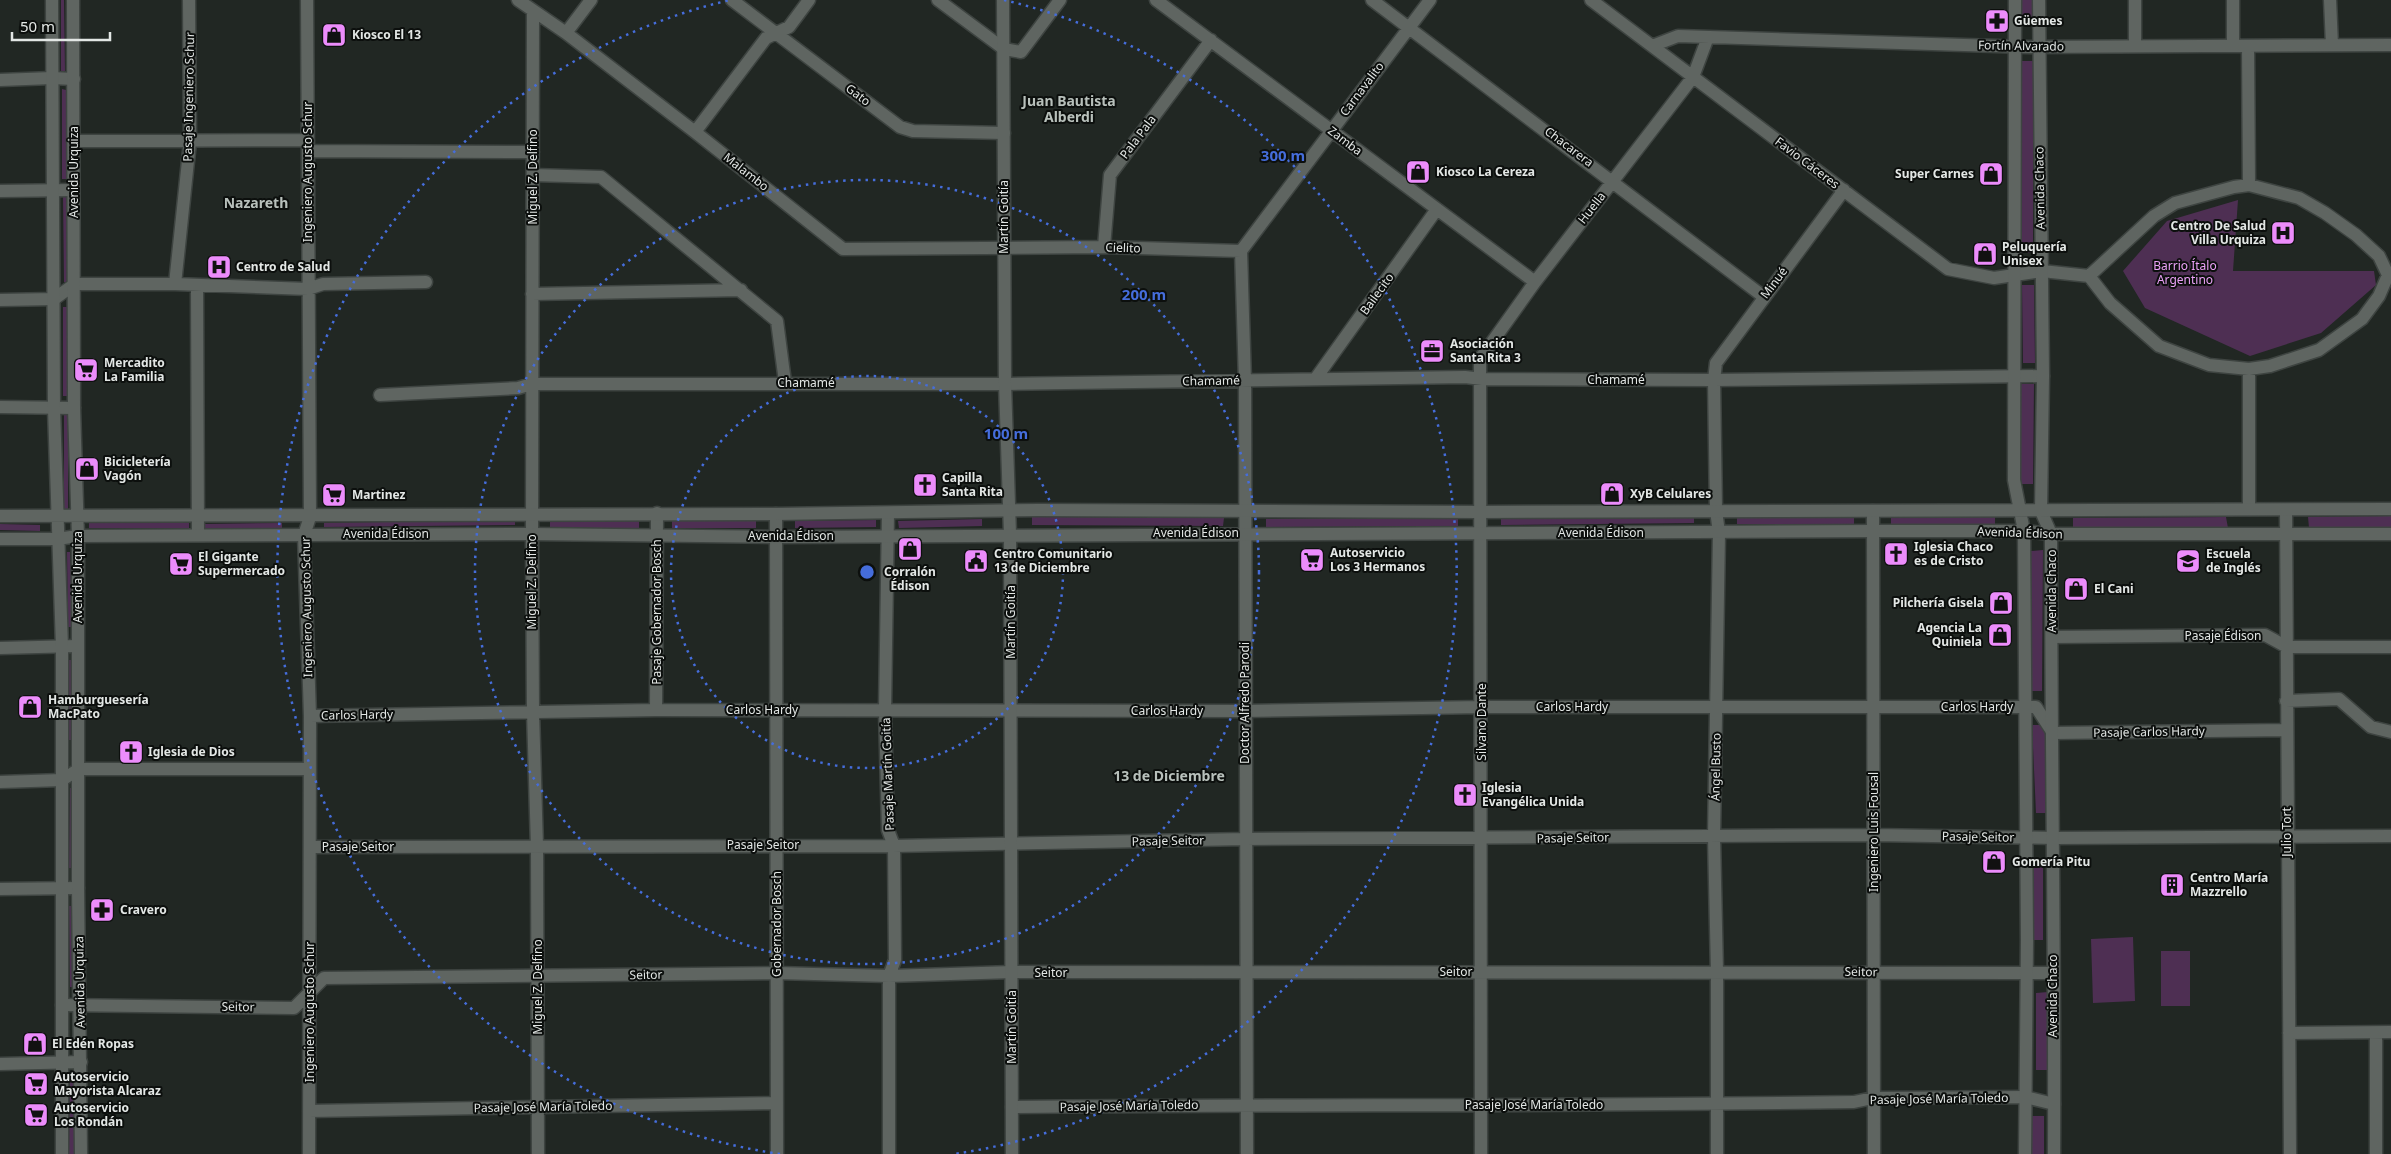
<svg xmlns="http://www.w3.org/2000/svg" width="2391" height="1154" viewBox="0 0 2391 1154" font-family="'Noto Sans',sans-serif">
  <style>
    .green { fill: #4e2f53 }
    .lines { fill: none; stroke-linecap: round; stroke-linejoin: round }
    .minor-casing { stroke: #3e4441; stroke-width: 15 }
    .tertiary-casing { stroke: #3e4441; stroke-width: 15 }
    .secondary-casing { stroke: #3e4441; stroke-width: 15 }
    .minor { stroke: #5f6561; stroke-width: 12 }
    .tertiary { stroke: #5f6561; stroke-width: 12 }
    .secondary { stroke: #5f6561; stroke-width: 12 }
    .ring { fill: none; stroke: #456ddb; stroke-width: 2.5; stroke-dasharray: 2.5 5 }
    .labels { text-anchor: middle; stroke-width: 4; stroke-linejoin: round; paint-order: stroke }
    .poi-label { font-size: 12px; font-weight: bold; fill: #e3e7e5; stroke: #0c0f0d; text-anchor: start }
    .street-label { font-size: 12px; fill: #e3e7e5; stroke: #0c0f0d }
    .park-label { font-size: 12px; fill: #eba1f7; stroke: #0c0f0d }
    .neighbourhood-label { font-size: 14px; font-weight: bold; fill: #b8c0bb; stroke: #0c0f0d }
    .centre { fill: #456ddb; stroke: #0c0f0d; stroke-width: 2.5 }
    .ring-label { font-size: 15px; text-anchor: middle; font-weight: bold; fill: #456ddb; stroke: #0c0f0d; stroke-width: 4; stroke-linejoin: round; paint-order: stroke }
  </style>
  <rect width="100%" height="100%" fill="#212723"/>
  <path class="green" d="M61,0H64L65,71H61Z
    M2022,0H2034V26H2022Z
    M2021,61H2033V253H2020Z
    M62,89L66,90L67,179H62Z
    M63,196H67L69,282H64Z
    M2238,200L2233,271H2374L2376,285L2321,333L2250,356L2145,308L2123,271L2167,221Z
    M2022,285H2034L2035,363H2023Z
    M63,307H67L68,396H63Z
    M2021,384H2034L2033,484H2021Z
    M68,414V513H64V415Z
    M1694,516V523L1501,525V518Z
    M1891,516L1995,517V525L1891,524Z
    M2391,516V527L2309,528L2308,517Z
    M1032,517L1224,518L1223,526L1032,525Z
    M1737,517H1854V524H1737Z
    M2226,517L2228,528H2073V518Z
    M1458,518V526L1266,527V519Z
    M982,519V526L899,528L898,521Z
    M515,520V525L324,527V523Z
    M550,520L639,521V529L550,527Z
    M672,520H756V528H672Z
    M876,520V527L795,528V521Z
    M89,523H189V528H89Z
    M282,523V528L205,529V524Z
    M0,524L40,525V531L0,530Z
    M2043,550L2042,691H2030L2031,551Z
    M67,552H70L72,627H68Z
    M68,660H72L73,740H68Z
    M2032,725H2045L2047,813H2036Z
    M70,788H74V868H69Z
    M2031,862H2043V940H2031Z
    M69,906H74V987H70Z
    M2133,937L2135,1001L2093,1003L2091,939Z
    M2161,951H2190V1006H2161Z
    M2048,992V1070H2036V993Z
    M70,1073H75V1154H69Z
    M2032,1116H2044V1154H2032Z"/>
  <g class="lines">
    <defs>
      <path id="minor" d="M307,0L310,517L304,535L310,716L309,1154
        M518,0L566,33L695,132L843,249L1104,247L1241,251
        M732,0L900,127L913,131L1004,133
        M938,0L1004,49L1021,52L1060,0
        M1156,0L1535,282
        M1372,0L1764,297
        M1591,0L1948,269L1994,278L2042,271L2089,276L2110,303L2159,346L2209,365L2249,369L2270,366L2319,350L2362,319L2379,296L2388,275L2379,256L2356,235L2325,213L2299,198L2249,185L2234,187L2175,203L2154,216L2089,276
        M2135,0V46
        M2233,0V45
        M2330,0L2332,45
        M533,11L532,534L533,712L537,847L538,1154
        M566,33L591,0
        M1652,46L1678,36L2029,47L2391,45
        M2248,46L2249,185
        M0,80L52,78L74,79
        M695,132L766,38L789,27L809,0
        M73,141L308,140
        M308,151L533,152
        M533,175L601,177L777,321L785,382
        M0,191L73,190
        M1104,247L1110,175L1211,40
        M1241,251L1245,381L1247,1154
        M1241,251L1430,0
        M175,284L190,142L189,0
        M197,286L198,535
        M532,294L741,290
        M0,300L54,299L75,284H175L308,289L323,284L426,282
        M2249,369V509
        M1316,378L1437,209
        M380,395L518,388L532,384H1005L1465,377L1482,379L1714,380L2043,376
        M0,407L74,408
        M2286,510L2290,1154
        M1873,511L1874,1154
        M888,513L885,710L888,830L894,846L895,960L889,976V1154
        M776,514L777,1154
        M2052,637L2265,635L2287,647H2391
        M0,648L77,646
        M2286,701L2339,699L2371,727L2391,732
        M656,710L657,513
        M310,716L656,710L1245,711L1482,707H2036L2053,733L2286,730
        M0,782L62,780L79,769H310
        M310,847L894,846L1245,839L1874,835L2055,838L2391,836
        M0,889L78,888
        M62,1005L294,1008L324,978L777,973L889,976L1012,972L2053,973
        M2289,1033L2391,1032
        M2376,1033V1154
        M0,1064L81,1062
        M1012,1107C1293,1104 1573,1107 1854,1102L1873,1098L2025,1097L2054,1104
        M309,1111L777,1103
        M1481,1154L1480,359L1535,282L1693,77L1708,37
        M1717,1154V972L1714,837L1719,533L1716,510L1714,380L1716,363L1844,190"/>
      <path id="tertiary" d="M1003,0L1005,384L1010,534L1012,1154"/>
      <path id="secondary" d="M52,0L54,409L62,647V1154
        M73,0L74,408L78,536V888L81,1154
        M2015,0L2014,480L2024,531L2027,940L2025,1154
        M2039,0L2043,376L2041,511L2051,534C2051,741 2055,947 2054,1154
        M0,516L776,514L1038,510L1479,512L2391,509
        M0,539H57L78,536L532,534L776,537L1873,531H2024L2051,534H2391"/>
    </defs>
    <use href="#minor" class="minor-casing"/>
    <use href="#tertiary" class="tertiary-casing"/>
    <use href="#secondary" class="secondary-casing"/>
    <use href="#minor" class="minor"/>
    <use href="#tertiary" class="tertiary"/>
    <use href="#secondary" class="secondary"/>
  </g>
  <g class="ring">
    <circle cx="867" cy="572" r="196"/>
    <circle cx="867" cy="572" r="392"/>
    <path d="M780 1154A588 588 0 0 1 730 0M1004 0A588 588 0 0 1 954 1154"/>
  </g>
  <defs>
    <symbol id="pharmacy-square" viewBox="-11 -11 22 22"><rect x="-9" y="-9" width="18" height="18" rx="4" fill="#ec8cfb" stroke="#0c0f0d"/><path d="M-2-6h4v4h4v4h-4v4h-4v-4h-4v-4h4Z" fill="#111"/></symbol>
    <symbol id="shop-square" viewBox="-11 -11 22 22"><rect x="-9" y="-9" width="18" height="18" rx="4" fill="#ec8cfb" stroke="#0c0f0d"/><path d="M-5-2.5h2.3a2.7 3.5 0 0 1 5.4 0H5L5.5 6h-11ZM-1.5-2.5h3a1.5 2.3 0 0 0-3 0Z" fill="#111"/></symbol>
    <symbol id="hospital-square" viewBox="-11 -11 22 22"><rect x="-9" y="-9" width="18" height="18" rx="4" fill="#ec8cfb" stroke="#0c0f0d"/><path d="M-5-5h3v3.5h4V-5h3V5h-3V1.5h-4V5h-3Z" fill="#111"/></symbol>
    <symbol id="office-square" viewBox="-11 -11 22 22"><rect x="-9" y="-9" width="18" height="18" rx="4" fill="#ec8cfb" stroke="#0c0f0d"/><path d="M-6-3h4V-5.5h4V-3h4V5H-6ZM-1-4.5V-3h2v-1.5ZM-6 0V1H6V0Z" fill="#111"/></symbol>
    <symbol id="supermarket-square" viewBox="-11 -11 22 22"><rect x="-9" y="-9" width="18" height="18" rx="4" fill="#ec8cfb" stroke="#0c0f0d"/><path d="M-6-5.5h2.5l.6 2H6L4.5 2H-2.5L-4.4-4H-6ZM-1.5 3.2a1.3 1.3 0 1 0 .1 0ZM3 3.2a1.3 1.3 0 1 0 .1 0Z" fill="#111"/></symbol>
    <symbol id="church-square" viewBox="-11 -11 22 22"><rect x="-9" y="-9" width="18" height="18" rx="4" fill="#ec8cfb" stroke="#0c0f0d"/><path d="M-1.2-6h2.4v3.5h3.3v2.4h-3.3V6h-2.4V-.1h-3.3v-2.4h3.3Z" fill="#111"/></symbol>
    <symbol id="civic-square" viewBox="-11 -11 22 22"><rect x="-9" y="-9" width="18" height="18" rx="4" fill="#ec8cfb" stroke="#0c0f0d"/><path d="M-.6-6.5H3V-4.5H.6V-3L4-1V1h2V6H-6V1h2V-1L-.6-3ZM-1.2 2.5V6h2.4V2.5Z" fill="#111"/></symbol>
    <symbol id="school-square" viewBox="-11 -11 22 22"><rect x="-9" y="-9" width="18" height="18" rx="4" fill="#ec8cfb" stroke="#0c0f0d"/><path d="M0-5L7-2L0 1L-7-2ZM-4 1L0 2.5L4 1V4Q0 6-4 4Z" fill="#111"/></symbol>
    <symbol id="building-square" viewBox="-11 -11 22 22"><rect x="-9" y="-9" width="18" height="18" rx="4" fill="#ec8cfb" stroke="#0c0f0d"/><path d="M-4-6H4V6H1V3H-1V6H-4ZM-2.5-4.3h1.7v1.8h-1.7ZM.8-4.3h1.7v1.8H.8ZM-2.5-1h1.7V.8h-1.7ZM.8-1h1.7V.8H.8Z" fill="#111"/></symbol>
  </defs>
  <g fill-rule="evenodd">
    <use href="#pharmacy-square" x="1983" y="7" width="28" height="28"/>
    <use href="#shop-square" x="320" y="21" width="28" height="28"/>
    <use href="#shop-square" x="1404" y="158" width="28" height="28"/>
    <use href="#shop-square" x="1977" y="160" width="28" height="28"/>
    <use href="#hospital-square" x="2269" y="219" width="28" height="28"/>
    <use href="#shop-square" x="1971" y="240" width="28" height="28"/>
    <use href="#hospital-square" x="205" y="253" width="28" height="28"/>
    <use href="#office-square" x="1418" y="337" width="28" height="28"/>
    <use href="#supermarket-square" x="72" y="356" width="28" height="28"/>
    <use href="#shop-square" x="73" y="455" width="28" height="28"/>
    <use href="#church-square" x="911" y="471" width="28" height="28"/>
    <use href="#shop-square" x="1598" y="480" width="28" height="28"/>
    <use href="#supermarket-square" x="320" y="481" width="28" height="28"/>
    <use href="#shop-square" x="896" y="535" width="28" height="28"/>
    <use href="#church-square" x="1882" y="540" width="28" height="28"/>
    <use href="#supermarket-square" x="1298" y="546" width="28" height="28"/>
    <use href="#civic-square" x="962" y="547" width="28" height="28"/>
    <use href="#school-square" x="2174" y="547" width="28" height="28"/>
    <use href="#supermarket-square" x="167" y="550" width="28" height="28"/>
    <use href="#shop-square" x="2062" y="575" width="28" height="28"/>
    <use href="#shop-square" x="1987" y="589" width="28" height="28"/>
    <use href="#shop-square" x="1986" y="621" width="28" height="28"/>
    <use href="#shop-square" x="16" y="693" width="28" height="28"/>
    <use href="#church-square" x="117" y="738" width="28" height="28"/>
    <use href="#church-square" x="1451" y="781" width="28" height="28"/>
    <use href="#shop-square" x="1980" y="848" width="28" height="28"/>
    <use href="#building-square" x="2158" y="871" width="28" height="28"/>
    <use href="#pharmacy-square" x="88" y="896" width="28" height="28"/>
    <use href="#shop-square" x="21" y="1030" width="28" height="28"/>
    <use href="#supermarket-square" x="22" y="1070" width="28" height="28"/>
    <use href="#supermarket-square" x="22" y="1101" width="28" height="28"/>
  </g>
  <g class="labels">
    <g class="poi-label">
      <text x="2014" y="25">Güemes</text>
      <text x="352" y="39">Kiosco El 13</text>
      <text x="1436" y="176">Kiosco La Cereza</text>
      <text x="1974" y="178" text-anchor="end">Super Carnes</text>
      <text x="2266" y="230" text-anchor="end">Centro De Salud<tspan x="2266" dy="14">Villa Urquiza</tspan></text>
      <text x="2002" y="251">Peluquería<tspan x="2002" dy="14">Unisex</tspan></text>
      <text x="236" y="271">Centro de Salud</text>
      <text x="1450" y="348">Asociación<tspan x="1450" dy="14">Santa Rita 3</tspan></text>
      <text x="104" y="367">Mercadito<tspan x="104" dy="14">La Familia</tspan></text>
      <text x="104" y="466">Bicicletería<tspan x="104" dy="14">Vagón</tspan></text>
      <text x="942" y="482">Capilla<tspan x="942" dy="14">Santa Rita</tspan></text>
      <text x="1630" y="498">XyB Celulares</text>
      <text x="352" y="499">Martinez</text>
      <text x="1914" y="551">Iglesia Chaco<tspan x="1914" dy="14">es de Cristo</tspan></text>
      <text x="1330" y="557">Autoservicio<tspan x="1330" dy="14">Los 3 Hermanos</tspan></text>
      <text x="994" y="558">Centro Comunitario<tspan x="994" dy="14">13 de Diciembre</tspan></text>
      <text x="2206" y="558">Escuela<tspan x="2206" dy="14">de Inglés</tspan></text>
      <text x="198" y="561">El Gigante<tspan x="198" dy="14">Supermercado</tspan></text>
      <text x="910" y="576" text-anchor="middle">Corralón<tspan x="910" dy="14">Édison</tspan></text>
      <text x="2094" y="593">El Cani</text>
      <text x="1984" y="607" text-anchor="end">Pilchería Gisela</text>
      <text x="1982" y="632" text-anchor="end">Agencia La<tspan x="1982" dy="14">Quiniela</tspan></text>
      <text x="48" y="704">Hamburguesería<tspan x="48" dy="14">MacPato</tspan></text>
      <text x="148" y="756">Iglesia de Dios</text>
      <text x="1482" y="792">Iglesia<tspan x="1482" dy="14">Evangélica Unida</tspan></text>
      <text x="2012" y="866">Gomería Pitu</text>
      <text x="2190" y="882">Centro María<tspan x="2190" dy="14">Mazzrello</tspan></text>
      <text x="120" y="914">Cravero</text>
      <text x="52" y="1048">El Edén Ropas</text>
      <text x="54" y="1081">Autoservicio<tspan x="54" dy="14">Mayorista Alcaraz</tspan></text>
      <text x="54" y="1112">Autoservicio<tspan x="54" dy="14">Los Rondán</tspan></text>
    </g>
    <g class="street-label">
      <text transform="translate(2021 46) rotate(1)" y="4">Fortín Alvarado</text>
      <text transform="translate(1362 89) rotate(-53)" y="4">Carnavalito</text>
      <text transform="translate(858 95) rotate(37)" y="4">Gato</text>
      <text transform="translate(189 97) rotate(-89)" y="4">Pasaje Ingeniero Schur</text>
      <text transform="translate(1138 137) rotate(-53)" y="4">Pala Pala</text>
      <text transform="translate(1345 141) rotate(37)" y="4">Zamba</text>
      <text transform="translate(1569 147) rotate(37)" y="4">Chacarera</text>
      <text transform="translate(1807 163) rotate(37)" y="4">Favio Cáceres</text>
      <text transform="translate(74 172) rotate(-90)" y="4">Avenida Urquiza</text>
      <text transform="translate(308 172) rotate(-90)" y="4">Ingeniero Augusto Schur</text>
      <text transform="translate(746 172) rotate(38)" y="4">Malambo</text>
      <text transform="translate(533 177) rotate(-90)" y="4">Miguel Z. Delfino</text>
      <text transform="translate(2040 188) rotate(-91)" y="4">Avenida Chaco</text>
      <text transform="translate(1592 208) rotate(-52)" y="4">Huella</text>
      <text transform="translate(1004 217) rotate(-90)" y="4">Martín Goitía</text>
      <text transform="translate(1123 248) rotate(2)" y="4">Cielito</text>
      <text transform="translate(1774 283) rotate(-53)" y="4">Minué</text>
      <text transform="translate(1377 294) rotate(-54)" y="4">Bailecito</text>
      <text x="1616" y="384">Chamamé</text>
      <text transform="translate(1211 381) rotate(-1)" y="4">Chamamé</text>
      <text x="806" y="387">Chamamé</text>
      <text x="1196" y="537">Avenida Édison</text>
      <text x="1601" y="537">Avenida Édison</text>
      <text transform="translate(2020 533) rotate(2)" y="4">Avenida Édison</text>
      <text x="386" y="538">Avenida Édison</text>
      <text x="791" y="540">Avenida Édison</text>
      <text transform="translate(78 577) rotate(-90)" y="4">Avenida Urquiza</text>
      <text transform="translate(532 582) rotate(-90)" y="4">Miguel Z. Delfino</text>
      <text transform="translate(2052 591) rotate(-90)" y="4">Avenida Chaco</text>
      <text transform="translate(307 607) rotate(-91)" y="4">Ingeniero Augusto Schur</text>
      <text transform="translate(657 612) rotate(-90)" y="4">Pasaje Gobernador Bosch</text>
      <text transform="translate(1011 622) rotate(-90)" y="4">Martín Goitía</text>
      <text x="2223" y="640">Pasaje Édison</text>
      <text transform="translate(1245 703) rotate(-90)" y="4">Doctor Alfredo Parodi</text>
      <text x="1572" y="711">Carlos Hardy</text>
      <text x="1977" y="711">Carlos Hardy</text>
      <text x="762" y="714">Carlos Hardy</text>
      <text x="1167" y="715">Carlos Hardy</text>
      <text transform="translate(357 715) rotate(-1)" y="4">Carlos Hardy</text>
      <text transform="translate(1482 722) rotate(-90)" y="4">Silvano Dante</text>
      <text transform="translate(2149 732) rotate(-1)" y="4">Pasaje Carlos Hardy</text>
      <text transform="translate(1716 767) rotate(-89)" y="4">Ángel Busto</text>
      <text transform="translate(888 774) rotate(-92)" y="4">Pasaje Martín Goitía</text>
      <text transform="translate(1874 832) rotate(-90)" y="4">Ingeniero Luis Fousal</text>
      <text transform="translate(2287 832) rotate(-90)" y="4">Julio Tort</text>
      <text transform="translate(1978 837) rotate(1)" y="4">Pasaje Seitor</text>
      <text transform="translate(1573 838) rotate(-1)" y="4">Pasaje Seitor</text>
      <text transform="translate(1168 841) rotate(-1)" y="4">Pasaje Seitor</text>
      <text x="763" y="849">Pasaje Seitor</text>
      <text x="358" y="851">Pasaje Seitor</text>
      <text transform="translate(777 924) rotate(-90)" y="4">Gobernador Bosch</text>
      <text x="1456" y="976">Seitor</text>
      <text transform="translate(1861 972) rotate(1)" y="4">Seitor</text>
      <text x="1051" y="977">Seitor</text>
      <text transform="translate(646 975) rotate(-1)" y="4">Seitor</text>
      <text transform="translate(80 982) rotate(-91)" y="4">Avenida Urquiza</text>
      <text transform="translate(538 987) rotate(-90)" y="4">Miguel Z. Delfino</text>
      <text transform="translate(2053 996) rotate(-90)" y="4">Avenida Chaco</text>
      <text transform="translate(238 1007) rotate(1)" y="4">Seitor</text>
      <text transform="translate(310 1012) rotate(-90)" y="4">Ingeniero Augusto Schur</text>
      <text transform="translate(1012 1027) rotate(-90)" y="4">Martín Goitía</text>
      <text transform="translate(1939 1099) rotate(-1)" y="4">Pasaje José María Toledo</text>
      <text x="1534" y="1109">Pasaje José María Toledo</text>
      <text transform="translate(1129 1106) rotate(-1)" y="4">Pasaje José María Toledo</text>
      <text transform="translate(543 1107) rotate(-1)" y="4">Pasaje José María Toledo</text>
    </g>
    <g class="park-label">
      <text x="2185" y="270">Barrio Ítalo<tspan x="2185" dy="14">Argentino</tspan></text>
    </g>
    <g class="neighbourhood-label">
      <text x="1069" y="106">Juan Bautista<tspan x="1069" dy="16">Alberdi</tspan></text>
      <text x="256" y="208">Nazareth</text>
      <text x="1169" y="781">13 de Diciembre</text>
    </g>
  </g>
  <circle cx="867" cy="572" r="8" class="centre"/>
  <g class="ring-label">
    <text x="1283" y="161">300 m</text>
    <text x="1144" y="300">200 m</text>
    <text x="1006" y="439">100 m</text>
  </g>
  <path d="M12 32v8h98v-8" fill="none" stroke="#e3e7e5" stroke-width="2.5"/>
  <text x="20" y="32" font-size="15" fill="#e3e7e5" stroke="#0c0f0d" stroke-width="4" paint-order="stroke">50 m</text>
</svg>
